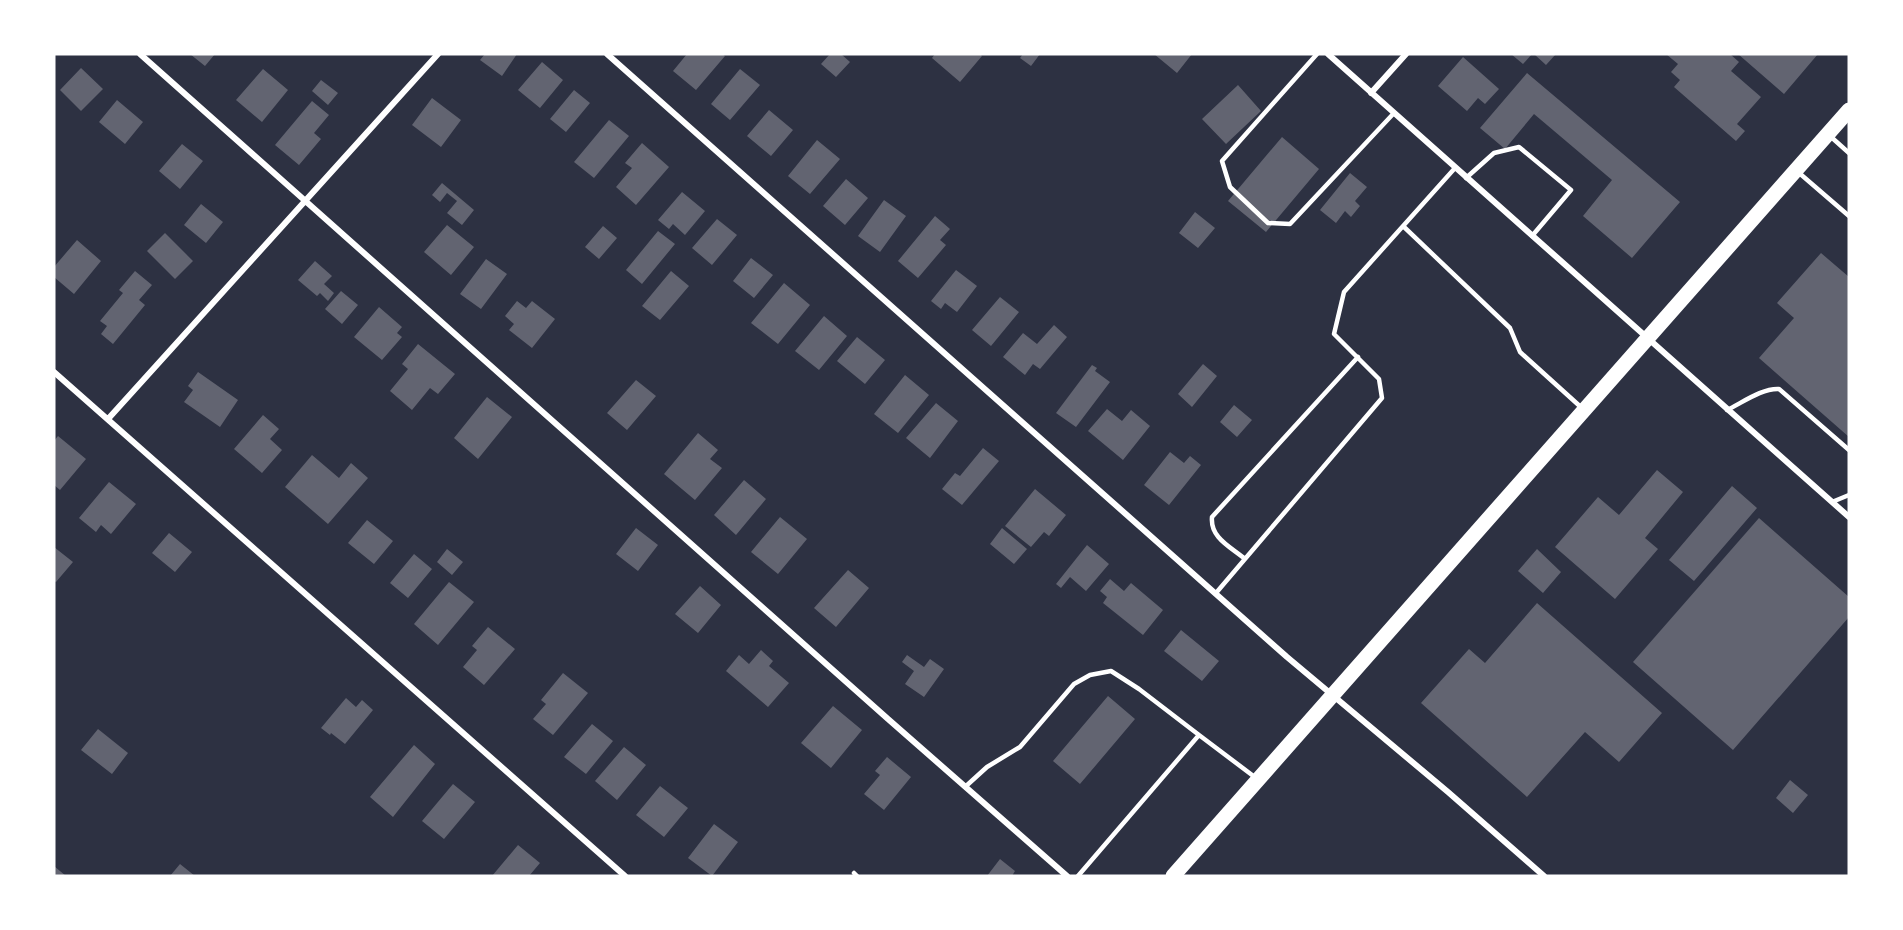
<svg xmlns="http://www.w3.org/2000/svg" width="1903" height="930" viewBox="0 0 1903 930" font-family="'Titillium Web',sans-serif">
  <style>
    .building { fill: #626471 }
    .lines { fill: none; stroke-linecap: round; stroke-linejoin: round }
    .service { stroke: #fff; stroke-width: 4.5 }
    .minor { stroke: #fff; stroke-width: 6 }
    .primary { stroke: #fff; stroke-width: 15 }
  </style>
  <rect width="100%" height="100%" fill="#2d3142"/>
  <path class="building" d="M190,54H215L205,66Z
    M485,54H517L502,76L480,60Z
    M687,54H722L725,56L696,90L673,71Z
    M830,54H841L850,62L836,77L821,64Z
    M935,54H980L982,56L960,82L932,58Z
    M1023,54H1040L1031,66L1020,58Z
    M1154,54H1192L1177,73Z
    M1511,54H1532L1523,64Z
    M1534,54H1556L1546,65Z
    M1666,54H1730L1739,62L1731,71L1761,97L1737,124L1745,131L1736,141L1674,87L1680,80L1671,72L1678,64Z
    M1738,54H1818L1784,94Z
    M1463,57L1499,89L1485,104L1478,98L1467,111L1438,86Z
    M542,62L563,80L540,108L518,90Z
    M81,68L103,89L81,111L60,90Z
    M263,69L288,90L262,122L236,100Z
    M740,69L760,85L730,120L711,104Z
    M1527,73L1680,202L1632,258L1583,216L1612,180L1534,114L1505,149L1480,128Z
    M321,80L338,93L328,105L312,91Z
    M1238,85L1261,111L1226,144L1202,119Z
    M574,90L590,103L566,132L550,119Z
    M432,98L461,120L441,147L412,125Z
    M117,100L143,122L125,144L99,122Z
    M312,101L329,115L314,133L321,139L299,165L275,145Z
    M769,110L793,130L771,156L747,136Z
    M609,120L629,136L594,178L574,162Z
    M1282,137L1319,169L1266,232L1228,201Z
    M817,140L840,159L810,194L788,176Z
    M642,143L669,167L636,205L616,187L632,168L625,163Z
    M182,144L203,161L180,189L159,171Z
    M1350,173L1367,187L1355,201L1360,206L1351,217L1345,211L1336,223L1320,210Z
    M846,179L868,198L845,225L823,206Z
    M442,183L474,210L462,225L447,213L457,201L447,193L440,202L432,195Z
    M682,192L705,211L685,235L673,224L669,229L658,220Z
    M884,200L906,216L880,252L858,236Z
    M201,204L223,222L206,243L184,225Z
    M1195,212L1215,228L1198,248L1179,233Z
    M935,216L950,229L940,240L946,245L918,278L898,261Z
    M717,219L737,235L712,265L692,248Z
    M447,225L474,247L451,275L424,252Z
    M603,226L617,238L599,259L585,247Z
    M658,231L675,244L642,284L626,270Z
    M165,233L193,261L175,279L147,251Z
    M77,240L101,261L74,294L54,277V267Z
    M1821,253L1849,277V437L1759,358L1794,318L1777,303Z
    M751,258L773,275L754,298L733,281Z
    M486,259L507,274L481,309L460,294Z
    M315,261L332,276L324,284L334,293L328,301L320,293L317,296L298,280Z
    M956,270L977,286L957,312L945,303L941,309L931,301Z
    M135,271L152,285L139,300L145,305L113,344L101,334L107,326L100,321L123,293L119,290Z
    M671,271L689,286L660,320L642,306Z
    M784,283L810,305L778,344L751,323Z
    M341,291L358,305L342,324L325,309Z
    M1000,297L1019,312L991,346L972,330Z
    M517,301L526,308L532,301L555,319L532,348L509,330L514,324L505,316Z
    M379,307L402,327L397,333L402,337L382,360L354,337Z
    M824,316L847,336L819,370L795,351Z
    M1054,325L1067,337L1040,369L1033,364L1025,375L1003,357L1023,333L1037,344Z
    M857,337L885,360L865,384L837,361Z
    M418,344L455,374L438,394L430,388L412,410L390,391L408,369L402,364Z
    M1203,364L1217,376L1192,407L1178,394Z
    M1092,365L1097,368L1095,371L1110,382L1076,427L1056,413Z
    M198,372L238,400L220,427L184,402L193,390L188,386Z
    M905,375L929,395L898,433L874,414Z
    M636,380L656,396L627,430L607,413Z
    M487,397L512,417L478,459L454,438Z
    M936,403L958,421L930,458L906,438Z
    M1234,405L1252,420L1237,437L1220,422Z
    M1107,409L1122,421L1131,410L1150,426L1123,460L1088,431Z
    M263,415L279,429L270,439L282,450L262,473L234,449Z
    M698,433L718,450L710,459L722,468L695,500L664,474Z
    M58,436L86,459L60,490L54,485V441Z
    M983,448L999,461L962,505L942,489L955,473L960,476Z
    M1170,452L1184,463L1190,456L1201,465L1169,505L1144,485Z
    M312,455L339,478L351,463L368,478L328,524L285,487Z
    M1657,470L1683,492L1645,538L1658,549L1615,599L1555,547L1598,497L1619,515Z
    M744,480L766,499L736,535L714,515Z
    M109,482L136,504L111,534L101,525L96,532L79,518Z
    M1732,486L1757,508L1694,581L1669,560Z
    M1035,489L1066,515L1049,536L1044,532L1031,547L1005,526Z
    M780,517L807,539L778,574L751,552Z
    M1759,518L1849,597V617L1733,750L1633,662Z
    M367,520L393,541L374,564L348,543Z
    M636,528L658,545L638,571L616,554Z
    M1002,528L1027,549L1014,564L990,544Z
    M169,533L192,552L175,572L152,553Z
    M1087,545L1109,564L1086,591L1070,577L1061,588L1056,584Z
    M54,547L73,562L56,582L54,581Z
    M447,549L463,562L452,575L437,562Z
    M1537,549L1561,572L1543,593L1518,571Z
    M414,554L432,569L408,598L390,583Z
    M848,570L869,588L836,627L814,608Z
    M1110,579L1124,591L1131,583L1163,610L1143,635L1103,603L1107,597L1100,591Z
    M449,582L474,602L438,645L414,624Z
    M700,586L721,605L698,633L675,614Z
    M1537,603L1662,713L1619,762L1585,732L1527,797L1421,703L1469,649L1485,663Z
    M488,627L515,649L484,685L463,667L477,650L472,646Z
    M1181,630L1219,661L1202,681L1164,651Z
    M761,650L773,661L769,666L789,683L768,707L726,671L739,655L749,664Z
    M907,655L924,667L930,659L944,669L924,697L905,684L914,671L902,662Z
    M563,673L588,693L553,735L533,719L546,704L541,700Z
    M1108,696L1135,719L1080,784L1053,761Z
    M346,698L356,707L362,700L373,710L345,744L331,733L330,735L321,728Z
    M833,706L862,730L831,768L801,743Z
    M592,724L613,741L586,774L564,757Z
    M98,729L128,753L112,774L81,750Z
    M414,745L435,764L393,817L370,797Z
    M624,747L646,765L617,800L595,781Z
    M887,757L911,777L884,810L864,794L880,775L875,771Z
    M1790,780L1808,795L1793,813L1776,798Z
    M453,784L475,802L444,839L422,821Z
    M660,786L688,808L664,837L636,815Z
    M714,824L738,842L712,876L688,858Z
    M518,845L540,863L529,876H492Z
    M1000,859L1015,871L1012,876H987Z
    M180,864L195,876H170Z
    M54,866L66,876H54Z"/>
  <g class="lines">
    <path class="service" d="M1317,54L1222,161L1230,187L1268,223L1290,224L1394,113
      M1830,136L1849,153
      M1798,172L1849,216
      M1466,178L1494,153L1519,147L1571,190L1532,236
      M1403,226L1510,328L1520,352L1583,409
      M1727,410C1742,403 1762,388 1779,389L1849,450
      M1832,502L1849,495
      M1245,559C1231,547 1210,538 1212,517L1358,357
      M1216,593L1382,398L1379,379L1334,334L1344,292L1455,168
      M965,787L987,767L1020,747L1074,684L1090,675L1111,671L1139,689L1199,735
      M854,873L857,876
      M1078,876L1199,735L1256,778"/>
    <path class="minor" d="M140,54L888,719L1067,876
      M607,54L1287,657L1448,792L1544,876
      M1328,54L1849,517
      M1371,93L1406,54
      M54,372L625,876
      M108,419L438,54"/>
    <path class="primary" d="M1173,876L1849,110"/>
  </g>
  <rect width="1903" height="930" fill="none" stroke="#ffffff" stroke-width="111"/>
</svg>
